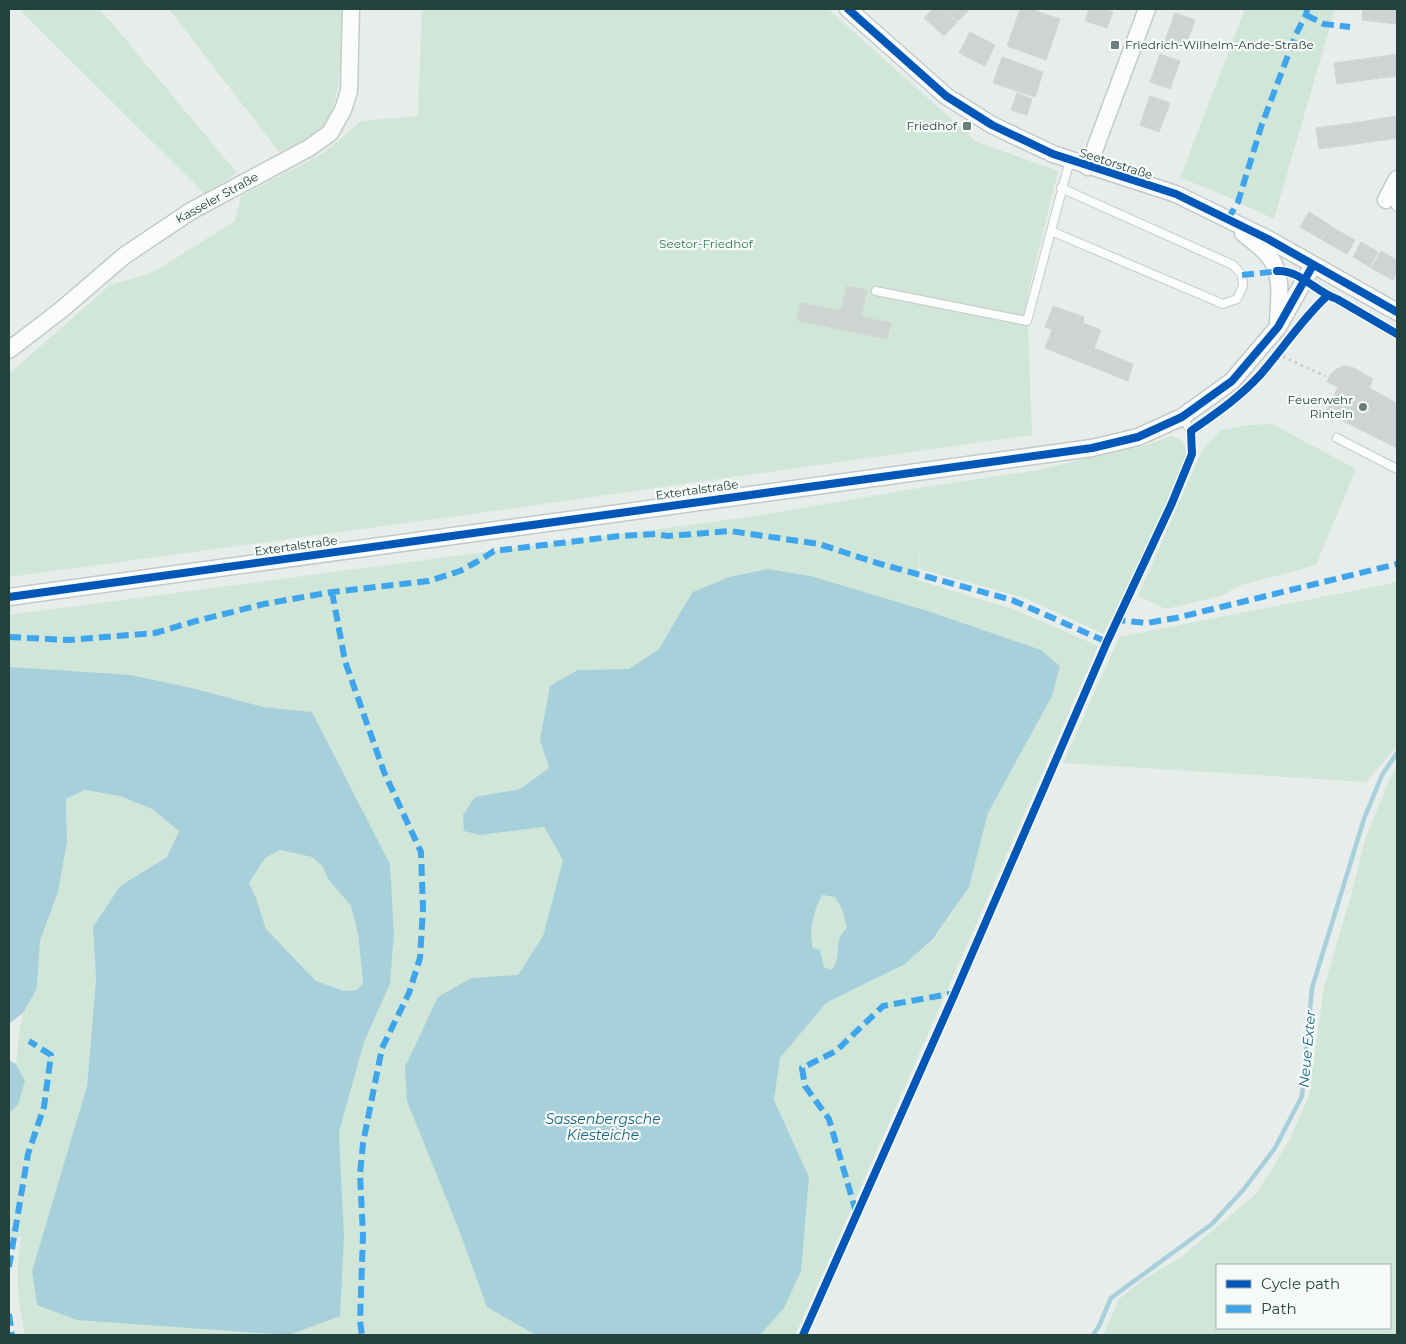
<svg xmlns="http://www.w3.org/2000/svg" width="1406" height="1344" viewBox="0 0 1406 1344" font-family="Montserrat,sans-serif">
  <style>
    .green { fill: #d0e6d8; fill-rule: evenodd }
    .water { fill: #a7d0db; fill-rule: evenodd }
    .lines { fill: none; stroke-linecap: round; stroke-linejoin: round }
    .stream { stroke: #a7d0db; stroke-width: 4.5 }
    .building { fill: #ced4d2; stroke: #d0d6d3 }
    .service-casing { stroke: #c4cac8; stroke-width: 10 }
    .minor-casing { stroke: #c4cac8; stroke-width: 19 }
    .path { stroke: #c2ccca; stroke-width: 2.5; stroke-dasharray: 2.5 4; stroke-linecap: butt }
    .service { stroke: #fbfcfc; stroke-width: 8 }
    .minor { stroke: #fbfcfc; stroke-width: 16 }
    .quiet { stroke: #3ea4ec; stroke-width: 6; stroke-dasharray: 12 6; stroke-linecap: butt }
    .cycleway-casing { stroke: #f6fbf9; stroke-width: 11 }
    .cycleway { stroke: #0057b8; stroke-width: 8 }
    .poi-dot { fill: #687e7a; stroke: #f6fbf9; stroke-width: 2 }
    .labels { text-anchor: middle; stroke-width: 4.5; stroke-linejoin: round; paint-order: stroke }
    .poi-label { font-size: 12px; fill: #23423d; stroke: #f6fbf9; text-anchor: end }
    .street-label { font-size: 12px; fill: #23423d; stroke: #f6fbf9 }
    .park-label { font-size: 12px; fill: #2a7b52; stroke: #f6fbf9 }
    .water-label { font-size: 14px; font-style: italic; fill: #196681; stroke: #f6fbf9 }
  </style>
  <rect width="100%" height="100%" fill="#e7edea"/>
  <path class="green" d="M19,9H100L237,173L205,194Z
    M169,9H342C341,40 344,114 317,133C306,141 291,146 279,152Z
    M422,9H828L977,142L1058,171L1027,298L1032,435L465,515L9,577V374L110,285L152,273L235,221L241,196L324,153L361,121L418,116Z
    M1245,9H1335L1274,219L1215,191L1180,178Z
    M1272,424L1356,469L1316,565L1238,586L1224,595L1166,609L1138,596L1202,450L1221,430L1249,425Z
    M1171,436C1187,439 1186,448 1186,462L1104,634L1025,598L919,569L920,545L917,580L1013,609L1098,646L810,1303L795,1335H760L784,1308L809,1177L774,1100L780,1058L826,1003L905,964L934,939L969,887L988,813L1052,696L1060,666L1041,650L928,611L694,592L681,611L659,649L629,669L578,670L540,740L549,768L520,789L475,797L480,835L544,827L563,860L543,936L518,976L471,978L457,1225L487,1306L536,1335H25L19,1302L17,1271L21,1236L9,1240V1113L18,1105L25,1081L16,1064L20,1025L24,1012L37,988L40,941L58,892L67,842L66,799L85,790L120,796L152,809L179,830L167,857L120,886L93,927L96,979L87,1086L32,1271L37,1304L344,1237L339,1132L364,1042L390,984L394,934L390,864L312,712L263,707L196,689L44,670L9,667V615L749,517L925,487L1032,471L1147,445Z
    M1397,582V746L1366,782L1063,763L1119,637Z
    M1397,767V1335H1103L1119,1299L1144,1279L1180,1258L1257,1193L1290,1139L1309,1095L1324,987L1351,896L1366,836L1392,774ZM1217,1265H1390V1328H1217Z
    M280,850L312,857L323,867L328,879L351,906L358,934L363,983L357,990L344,991L316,981L266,929L256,898L249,883L265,858Z
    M822,895L835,897L842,909L847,928L837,947V962L832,970L824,967L820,951L813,948C808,929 814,912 822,895Z"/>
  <path class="water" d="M768,569L810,576L928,611L1041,650L1060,666L1052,696L988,813L969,887L933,939L905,964L826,1003L780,1058L774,1100L809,1177L801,1271L784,1308L760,1335H536L487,1307L457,1225L407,1101L405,1067L438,997L471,978L518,975L543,936L563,860L544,827L480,835L464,831L463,815L475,797L520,789L549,768L540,740L550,686L578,670L629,669L659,649L681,611L693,592L729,577ZM822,895L835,897L842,909L847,928C831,943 843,954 832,970L824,967L820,950L813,948C808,929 814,912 822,895Z
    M9,667L131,675L196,689L263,707L312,712L390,864L394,934L390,984L364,1042L339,1132L344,1237L340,1316L289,1335L77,1320L37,1305L32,1271L87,1086L96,979L93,927L120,886L167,857L179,831L152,809L120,796L85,790L66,799L67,842L58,892L40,941L37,988L24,1012L9,1024ZM280,850L312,857L323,867L328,879L351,906L358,934L363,983L357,990L344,991L316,981L266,929L256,898L249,883L265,858Z
    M9,1060L16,1064L25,1081L18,1105L9,1113Z"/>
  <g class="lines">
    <path class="stream" d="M1093,1335L1099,1326L1111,1298L1212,1224L1244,1189L1275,1148L1302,1096L1312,988L1364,819L1382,775L1397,753"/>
  </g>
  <path class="building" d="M933,9H943L957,22L944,36L924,18Z
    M944,9H970L958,21Z
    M1020,9H1030L1060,19L1046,60L1007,46Z
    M1089,9H1103L1113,12L1107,28L1085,21Z
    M1363,9H1397V24L1362,20Z
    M1175,13L1195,20L1185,48L1165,41Z
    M970,32L995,45L985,66L959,53Z
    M1160,54L1180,61L1170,89L1150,82Z
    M1397,54V76L1381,78L1378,57Z
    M1002,57L1043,72L1035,97L993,83Z
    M1378,57L1380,78L1337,84L1334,63Z
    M1017,93L1032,99L1027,115L1011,110Z
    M1150,96L1170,103L1159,132L1140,125Z
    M1397,116V138L1363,143L1360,122Z
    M1360,122L1363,143L1319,149L1316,128Z
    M1309,212L1330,225L1321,239L1300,227Z
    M1330,226L1355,240L1347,254L1322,240Z
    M1361,242L1378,252L1370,267L1353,257Z
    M1381,251L1397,260V272L1393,280L1371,268Z
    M847,286L867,290L861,317L891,323L887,339L797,320L801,303L841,311Z
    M1053,306L1084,317L1083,323L1101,330L1094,348L1133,364L1128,381L1045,348L1052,330L1045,327Z
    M1344,366L1354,368L1373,379L1369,388L1397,403V448L1326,412L1338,387L1327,382L1330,375L1336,369Z"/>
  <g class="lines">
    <defs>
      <path id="service" d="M1061,188L1233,265L1242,275L1243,286L1237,299L1223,304L1051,231L1070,160
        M1396,189V206L1397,207
        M876,291L1027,321L1051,231
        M1337,438L1397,469
        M1117,620L1172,503L1192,454L1191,431L1182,417"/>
      <path id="minor" d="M848,9L946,96L992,125L1053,154L1176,194L1268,239L1397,312
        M1088,167L1147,9
        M1386,200L1397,179
        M1243,233C1251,240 1260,246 1267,254C1284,272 1279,299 1278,322
        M9,350L61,310L124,256L191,211L309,148L330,133L343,110L349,91L351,9
        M9,597L1092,448L1138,437L1182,417L1232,381L1278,327L1313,265"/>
    </defs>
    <use href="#service" class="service-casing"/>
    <use href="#minor" class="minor-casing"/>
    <path class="path" d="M1277,354L1325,376"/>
    <use href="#service" class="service"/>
    <use href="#minor" class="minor"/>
    <path class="quiet" d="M1306,15L1324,24L1350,27
      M1228,219L1238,202L1261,127L1296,34L1306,15L1307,9
      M1242,275L1280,271
      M332,592L345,661L384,772L421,852L423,908L420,958L409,993L382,1048L363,1143L360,1174L363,1235L360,1321L362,1335
      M1115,623L1117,620L1147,623L1176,618L1397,564
      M9,637L68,640L155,633L196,621L264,604L332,592L429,581L460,571L480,560L494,551L619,536L656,534L668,536L730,531L819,544L877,563L1012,600L1107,642
      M856,1212L829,1119L805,1086L802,1068L836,1051L883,1006L955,993
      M9,1267L28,1154L44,1107L51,1055L29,1041
      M9,1314L12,1335"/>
    <defs>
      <path id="cycleway" d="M848,9L946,96L992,125L1053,154L1176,194L1268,239L1397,312
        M1277,271C1299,269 1317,293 1337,299L1397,334
        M9,597L1092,448L1138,437L1182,417L1232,381L1278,327L1313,265
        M803,1335L955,993L1107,642L1172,503L1192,454L1191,431C1215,414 1240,397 1260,375C1283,349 1301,320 1327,296"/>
    </defs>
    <use href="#cycleway" class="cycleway-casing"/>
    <use href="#cycleway" class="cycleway"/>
  </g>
  <g class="poi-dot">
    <rect x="1110" y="40" width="10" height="10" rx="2.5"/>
    <rect x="962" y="121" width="10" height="10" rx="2.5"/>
    <circle cx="1363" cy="407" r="5"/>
  </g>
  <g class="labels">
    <g class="poi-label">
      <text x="1125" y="49" text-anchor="start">Friedrich-Wilhelm-Ande-Straße</text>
      <text x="957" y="130">Friedhof</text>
      <text x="1353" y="404">Feuerwehr<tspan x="1353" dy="14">Rinteln</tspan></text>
    </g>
    <g class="street-label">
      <text transform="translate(1116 164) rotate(18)" y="4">Seetorstraße</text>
      <text transform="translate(217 198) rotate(-29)" y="4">Kasseler Straße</text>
      <text transform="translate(697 490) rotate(-8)" y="4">Extertalstraße</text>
      <text transform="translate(296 546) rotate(-8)" y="4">Extertalstraße</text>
    </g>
    <g class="park-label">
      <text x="706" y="248">Seetor-Friedhof</text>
    </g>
    <g class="water-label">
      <text transform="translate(1307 1049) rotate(-85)" y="5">Neue Exter</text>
      <text x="603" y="1124">Sassenbergsche<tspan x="603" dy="16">Kiesteiche</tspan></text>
    </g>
  </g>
  <rect width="1406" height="1344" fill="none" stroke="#23423d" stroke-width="20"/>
  <rect x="1216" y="1264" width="175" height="65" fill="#f6fbf9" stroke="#a2b1ae"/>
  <rect x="1226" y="1280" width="25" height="8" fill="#0057b8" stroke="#a2b1ae"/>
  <text x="1261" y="1289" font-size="15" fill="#23423d">Cycle path</text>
  <rect x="1226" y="1305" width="25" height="8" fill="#3ea4ec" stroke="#a2b1ae"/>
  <text x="1261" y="1314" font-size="15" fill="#23423d">Path</text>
</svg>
